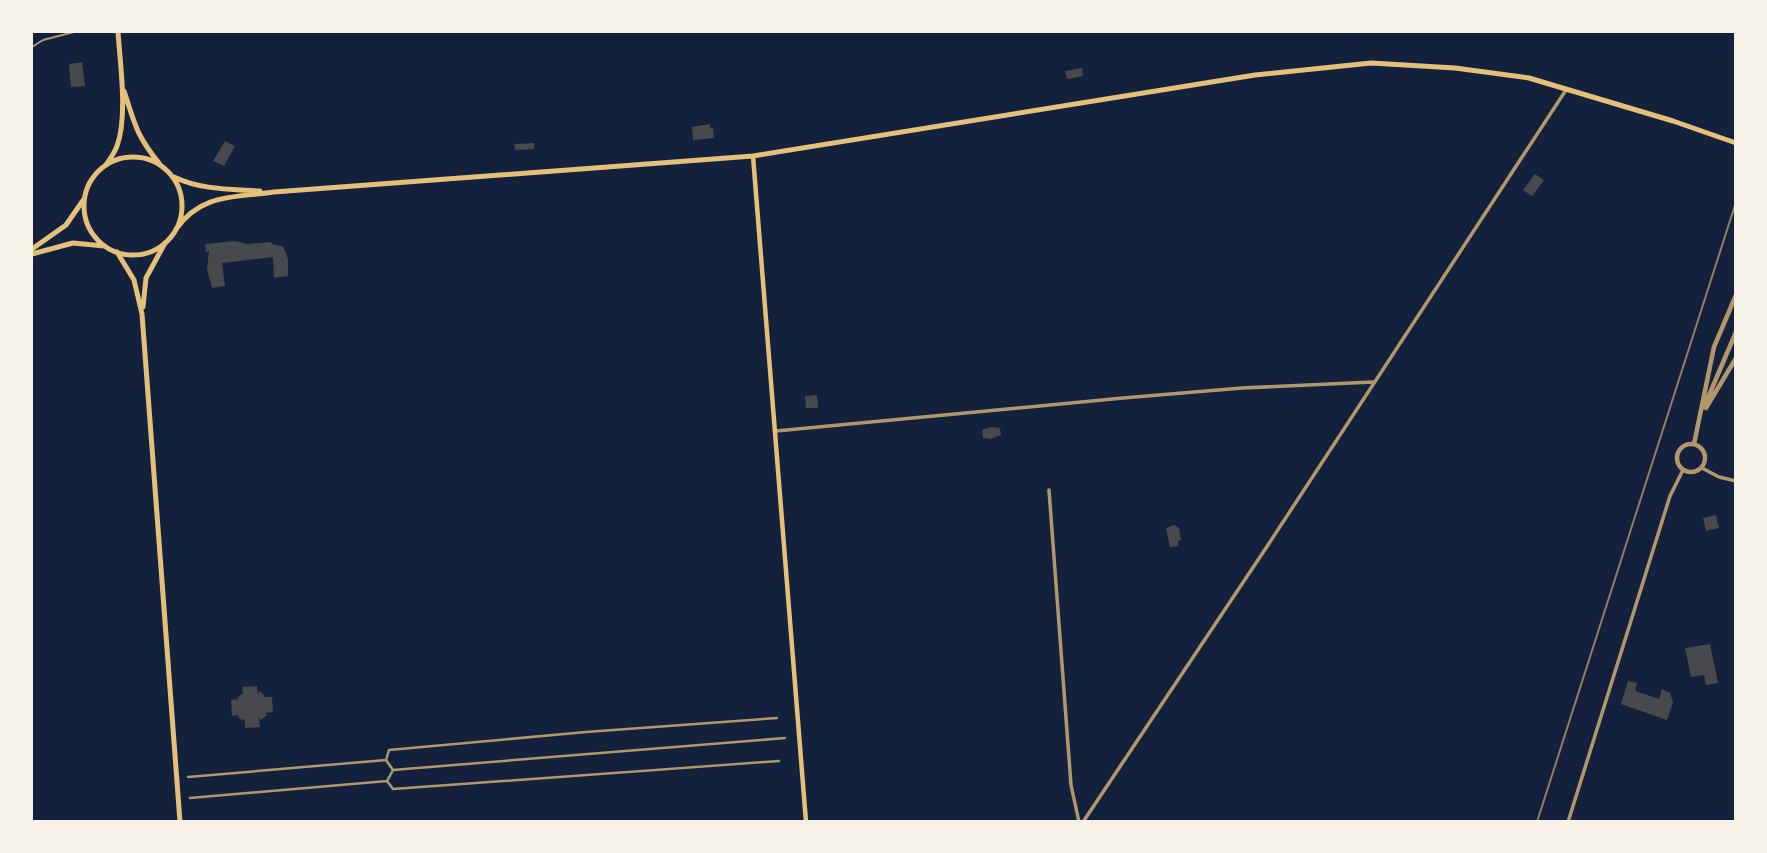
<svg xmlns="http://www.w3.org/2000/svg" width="1767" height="853" viewBox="0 0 1767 853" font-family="'Source Serif 4',serif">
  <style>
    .building { fill: #48494c }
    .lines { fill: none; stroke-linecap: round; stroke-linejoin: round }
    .service { stroke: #b1986c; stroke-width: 2 }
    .pedestrian { stroke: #b1986c; stroke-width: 2.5 }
    .minor { stroke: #b1986c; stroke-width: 3.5 }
    .tertiary { stroke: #b1986c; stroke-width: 4.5 }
    .secondary { stroke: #e5c07b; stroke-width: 4.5 }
    .primary { stroke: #e5c07b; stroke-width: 5 }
    .trunk { stroke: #e5c07b; stroke-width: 5 }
    .rail { stroke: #918062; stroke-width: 2 }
  </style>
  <rect width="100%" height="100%" fill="#14213d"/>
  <path class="building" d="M82,62L85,86L71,87L69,64Z
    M1082,68L1083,76L1067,79L1065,71Z
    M710,124V128L713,127L714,138L693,140L692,127Z
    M225,141L235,146L224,166L213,161Z
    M534,143V149L515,150L514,144Z
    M1535,174L1544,180L1532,196L1523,190Z
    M235,241L247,244L270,242L274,245L283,246L288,259V276L274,278L273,257L222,263L225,286L212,288L207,269L209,251L206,252L205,244Z
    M817,395L818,408H806L805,396Z
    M990,427L1000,428L1001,435L991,439L983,438L982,430Z
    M1716,515L1719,528L1706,531L1703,518Z
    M1174,525L1179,528L1181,540L1178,541V546L1170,547L1166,528Z
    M1710,644L1718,683L1706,685L1704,675L1691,677L1685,648Z
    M1628,681L1637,683L1635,691L1659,699L1662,689L1670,693L1673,702L1667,720L1621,704Z
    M257,686L258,694L260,691L265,696L264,697H272L273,712L265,713L267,715L261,720L259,718L260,727L245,728V719L243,721L238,717L239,715L232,716L231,700L239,699L237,698L243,693L242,687Z"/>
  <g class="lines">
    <path class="service" d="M32,47L43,40L74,32"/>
    <path class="pedestrian" d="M386,760L393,770
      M188,777L386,760L389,750L586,732L777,718
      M387,781L393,789L779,761
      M190,798L387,781L393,770L785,738"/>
    <path class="minor" d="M776,431L1123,398L1242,388L1373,382
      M1702,468L1719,477L1736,481
      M1049,490L1071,785L1079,822
      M1083,822L1266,548L1566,90
      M1568,822L1670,496L1683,470"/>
    <path class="tertiary" d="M1704,407L1736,332
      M1706,408L1736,358
      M1677 458a14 14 0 1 1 28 0a14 14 0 1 1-28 0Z
      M1694,444L1714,347L1736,295"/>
    <path class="secondary" d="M753,156L806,822"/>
    <path class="primary" d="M117,252L134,280L142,314L180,822
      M143,307L146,278L165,243"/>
    <path class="trunk" d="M124,91C135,124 136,135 159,163
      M84 206a49 49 0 1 1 98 0a49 49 0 1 1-98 0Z
      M106,165C110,159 115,152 117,146C128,116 120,63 118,32
      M174,177C201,190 230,189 260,191
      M176,229C202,193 233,198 274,192L753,156L1255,75L1371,63L1455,68L1529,78L1673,121L1736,143
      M32,249L66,225L84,199
      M32,254L73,243L104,246"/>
    <path class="rail" d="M1537,822L1736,202"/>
  </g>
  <rect width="1767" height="853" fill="none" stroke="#f6f1e7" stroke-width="66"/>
</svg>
